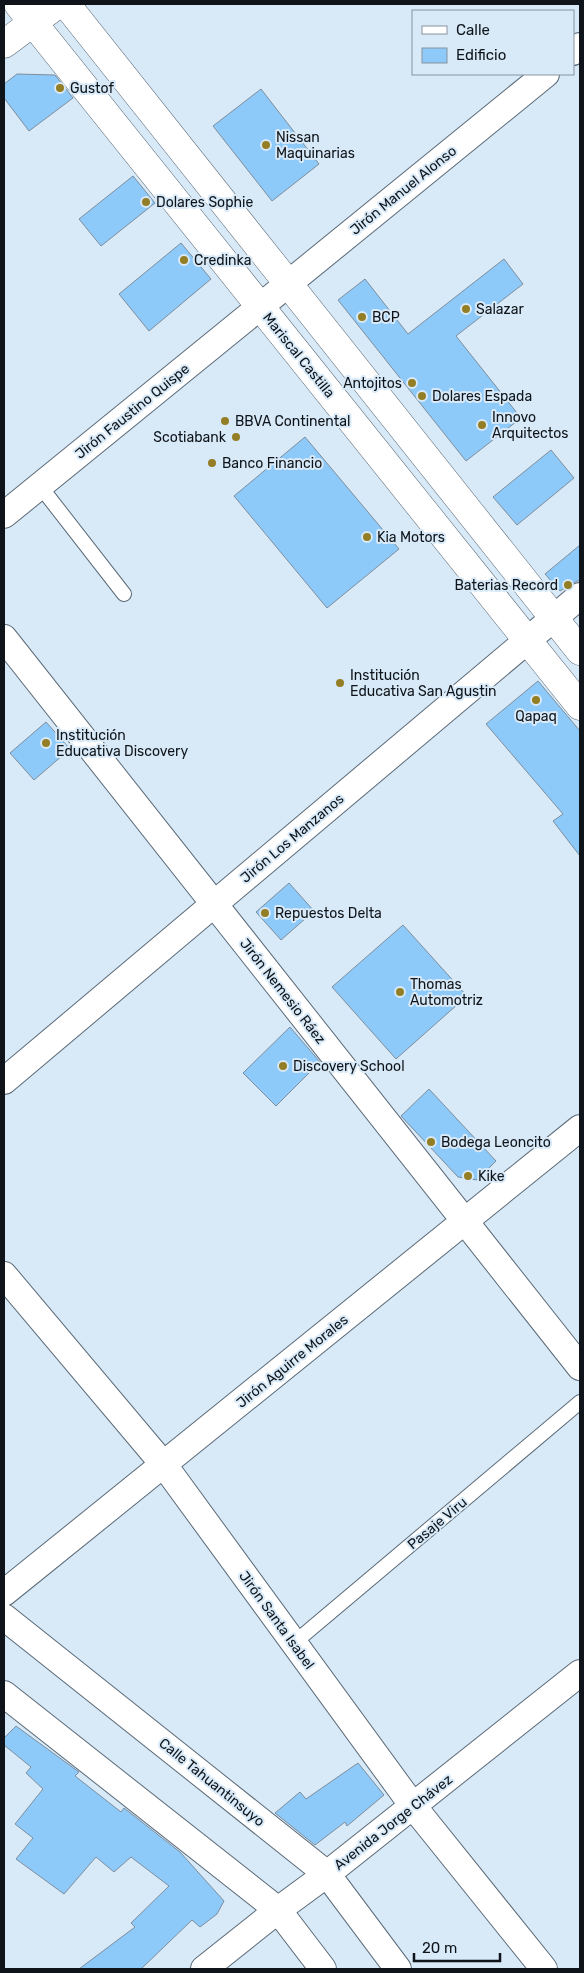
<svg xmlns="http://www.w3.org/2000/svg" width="584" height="1973" viewBox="0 0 584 1973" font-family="Rubik,sans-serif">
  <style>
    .building { fill: #8dc9f9; stroke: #7e8e9c }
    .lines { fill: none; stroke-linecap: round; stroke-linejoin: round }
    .service-casing { stroke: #5b6a77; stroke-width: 16 }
    .minor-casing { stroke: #5b6a77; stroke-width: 28 }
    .secondary-casing { stroke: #5b6a77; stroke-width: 29 }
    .trunk-casing { stroke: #5b6a77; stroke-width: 29 }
    .service { stroke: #fff; stroke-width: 14 }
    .minor { stroke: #fff; stroke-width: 26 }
    .secondary { stroke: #fff; stroke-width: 28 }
    .trunk { stroke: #fff; stroke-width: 28 }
    .poi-dot { fill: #947e25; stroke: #d8e9f8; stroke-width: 2 }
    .labels { text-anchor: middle; stroke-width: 4; stroke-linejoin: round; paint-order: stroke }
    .poi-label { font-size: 14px; fill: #0e1419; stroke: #d8e9f8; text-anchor: start }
    .street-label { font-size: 14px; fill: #0e1419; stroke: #d8e9f8 }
  </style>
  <rect width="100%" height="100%" fill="#d8e9f8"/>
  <path class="building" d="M17,74L55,75L73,98L29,131L4,98V84Z
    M261,89L319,164L272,201L213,126Z
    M133,176L155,203L101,246L79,219Z
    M181,243L211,279L149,331L119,294Z
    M504,259L523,284L456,336L521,418L466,461L338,300L365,279L408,334Z
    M305,437L399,549L327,608L234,496Z
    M551,450L574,478L517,525L493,497Z
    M580,545V581H577L560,591L545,574Z
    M538,681L580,731V856L553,821L563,814L486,724Z
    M46,722L70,749L34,780L10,753Z
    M289,883L314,911L281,940L256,912Z
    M403,925L467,996L396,1059L332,987Z
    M290,1027L320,1062L276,1106L243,1073Z
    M429,1089L496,1161L477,1180L458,1177L401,1116Z
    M16,1726L79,1772L75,1776L121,1812L124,1808L180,1852L224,1901L217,1914L200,1927L192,1920L141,1969H79L135,1927L131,1923L169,1886L131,1857L114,1872L96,1857L64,1894L16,1859L33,1838L15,1824L43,1789L26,1773L31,1767L4,1745V1738Z
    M358,1763L384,1795L347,1826L345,1822L315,1845L275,1813L300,1792L306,1799Z"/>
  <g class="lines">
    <defs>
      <path id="service" d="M40,486L124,594
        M294,1643L580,1402"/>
      <path id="minor" d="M573,52L580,46
        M4,515L546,74
        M4,638L580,1367
        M4,1081L580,596
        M4,1275L164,1465L413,1806L544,1969
        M4,1593L580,1128
        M4,1617L327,1874L398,1969
        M4,1694L278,1910L323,1969
        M204,1969L278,1910L327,1874L580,1673"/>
      <path id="secondary" d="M4,44L58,4"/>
      <path id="trunk" d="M18,4L580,706
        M66,4L580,651"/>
    </defs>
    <use href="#service" class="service-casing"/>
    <use href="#minor" class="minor-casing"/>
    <use href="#secondary" class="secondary-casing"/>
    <use href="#trunk" class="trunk-casing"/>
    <use href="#service" class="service"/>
    <use href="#minor" class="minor"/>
    <use href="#secondary" class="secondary"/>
    <use href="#trunk" class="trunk"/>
  </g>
  <g class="poi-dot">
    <circle cx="60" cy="88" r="5"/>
    <circle cx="266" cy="145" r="5"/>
    <circle cx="146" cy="202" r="5"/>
    <circle cx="184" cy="260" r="5"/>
    <circle cx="466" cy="309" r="5"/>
    <circle cx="362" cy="317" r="5"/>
    <circle cx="412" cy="383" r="5"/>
    <circle cx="422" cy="396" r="5"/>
    <circle cx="225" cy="421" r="5"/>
    <circle cx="482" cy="425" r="5"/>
    <circle cx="236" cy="437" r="5"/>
    <circle cx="212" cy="463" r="5"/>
    <circle cx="367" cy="537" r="5"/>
    <circle cx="568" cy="585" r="5"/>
    <circle cx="340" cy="683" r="5"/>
    <circle cx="536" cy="700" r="5"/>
    <circle cx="46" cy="743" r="5"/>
    <circle cx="265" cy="913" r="5"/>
    <circle cx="400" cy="992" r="5"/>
    <circle cx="283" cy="1066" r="5"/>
    <circle cx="431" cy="1142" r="5"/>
    <circle cx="468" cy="1176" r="5"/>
  </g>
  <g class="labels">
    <g class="poi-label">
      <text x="70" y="93">Gustof</text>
      <text x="276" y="142">Nissan<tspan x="276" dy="16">Maquinarias</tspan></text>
      <text x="156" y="207">Dolares Sophie</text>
      <text x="194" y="265">Credinka</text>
      <text x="476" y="314">Salazar</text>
      <text x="372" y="322">BCP</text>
      <text x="402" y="388" text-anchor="end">Antojitos</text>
      <text x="432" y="401">Dolares Espada</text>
      <text x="492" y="422">Innovo<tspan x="492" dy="16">Arquitectos</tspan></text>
      <text x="235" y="426">BBVA Continental</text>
      <text x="226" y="442" text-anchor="end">Scotiabank</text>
      <text x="222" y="468">Banco Financio</text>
      <text x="377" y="542">Kia Motors</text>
      <text x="558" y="590" text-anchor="end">Baterias Record</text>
      <text x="350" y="680">Institución<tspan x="350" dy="16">Educativa San Agustin</tspan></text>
      <text x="536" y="721" text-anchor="middle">Qapaq</text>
      <text x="56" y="740">Institución<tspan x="56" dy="16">Educativa Discovery</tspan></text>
      <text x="275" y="918">Repuestos Delta</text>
      <text x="410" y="989">Thomas<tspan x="410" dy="16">Automotriz</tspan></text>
      <text x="293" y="1071">Discovery School</text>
      <text x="441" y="1147">Bodega Leoncito</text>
      <text x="478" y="1181">Kike</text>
    </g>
    <g class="street-label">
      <text transform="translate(403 190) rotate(-39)" y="5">Jirón Manuel Alonso</text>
      <text transform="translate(299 355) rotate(51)" y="5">Mariscal Castilla</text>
      <text transform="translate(132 411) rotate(-39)" y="5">Jirón Faustino Quispe</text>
      <text transform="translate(292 838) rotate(-40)" y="5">Jirón Los Manzanos</text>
      <text transform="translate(283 991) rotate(52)" y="5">Jirón Nemesio Ráez</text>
      <text transform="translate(292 1361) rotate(-39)" y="5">Jirón Aguirre Morales</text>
      <text transform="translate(437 1523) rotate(-40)" y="5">Pasaje Viru</text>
      <text transform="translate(277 1620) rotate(54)" y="5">Jirón Santa Isabel</text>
      <text transform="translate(212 1782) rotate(39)" y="5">Calle Tahuantinsuyo</text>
      <text transform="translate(393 1822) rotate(-38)" y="5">Avenida Jorge Chávez</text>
    </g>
  </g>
  <rect width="584" height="1973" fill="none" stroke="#0e1419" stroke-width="10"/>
  <rect x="412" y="10" width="162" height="65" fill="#d8e9f8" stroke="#87949f"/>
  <rect x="422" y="26" width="25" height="8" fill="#ffffff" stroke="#87949f"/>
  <text x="456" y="35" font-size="15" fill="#0e1419">Calle</text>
  <rect x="422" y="48" width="25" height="15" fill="#8dc9f9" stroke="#87949f"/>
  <text x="456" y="60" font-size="15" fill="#0e1419">Edificio</text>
  <path d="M414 1953v8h86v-8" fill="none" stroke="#0e1419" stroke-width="2.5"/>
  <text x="422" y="1953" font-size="15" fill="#0e1419" stroke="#d8e9f8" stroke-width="4" paint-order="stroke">20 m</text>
</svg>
